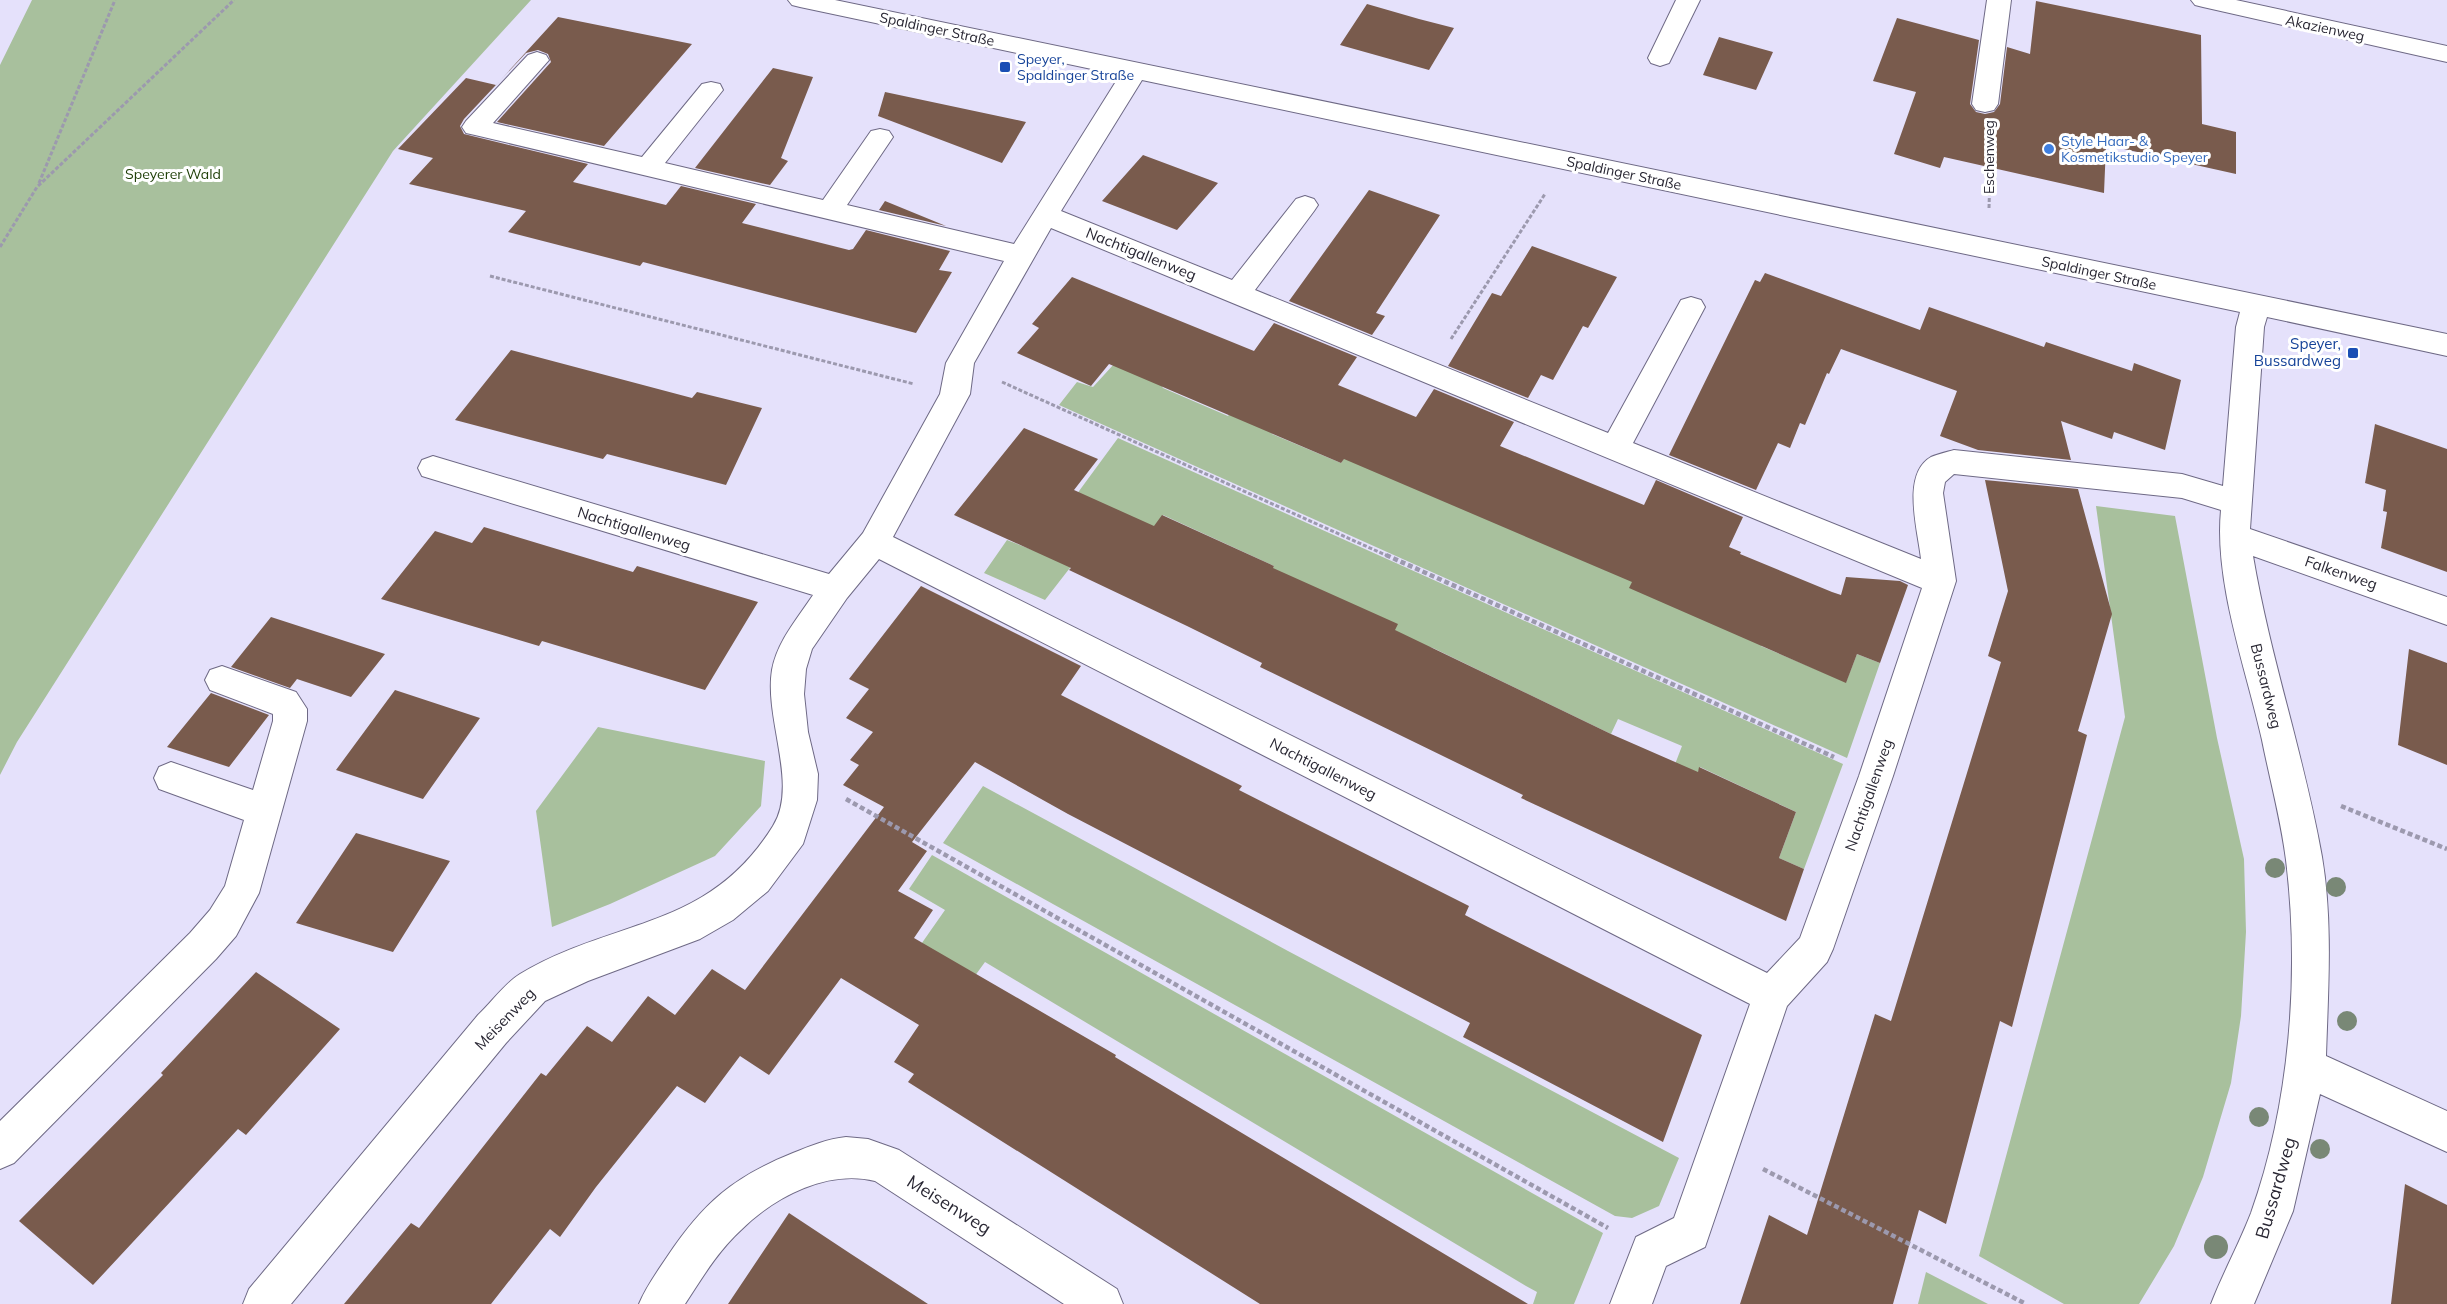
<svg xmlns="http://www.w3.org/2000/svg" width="2447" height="1304" viewBox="0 0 2447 1304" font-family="Mulish,sans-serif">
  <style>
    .green { fill: #a8c09d }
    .building { fill: #795b4d }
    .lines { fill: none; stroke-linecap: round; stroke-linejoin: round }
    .minor-casing { stroke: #6e6985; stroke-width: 2 }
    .path-far1 { stroke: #9c99ae; stroke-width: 3; stroke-dasharray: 4 2; stroke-linecap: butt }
    .path { stroke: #9c99ae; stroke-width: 4.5; stroke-dasharray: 5 3; stroke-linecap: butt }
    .minor { fill: #fff; fill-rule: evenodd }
    .tree { fill: #798876 }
    .transit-dot { fill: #1a4fb4; stroke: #fff; stroke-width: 2 }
    .shop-dot { fill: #3f7fe0; stroke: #fff; stroke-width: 2 }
    .labels { text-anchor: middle; stroke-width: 6; stroke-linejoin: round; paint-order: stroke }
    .far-street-label { font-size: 14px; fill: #292733; stroke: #fff }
    .far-transit-label { font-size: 14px; fill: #164399; stroke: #fff; text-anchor: start }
    .far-shop-label { font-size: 14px; fill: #366cbe; stroke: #fff; text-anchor: start }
    .far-park-label { font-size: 14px; fill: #204009; stroke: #fff }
    .street-label { font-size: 15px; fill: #292733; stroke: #fff }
    .transit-label { font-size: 15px; fill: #164399; stroke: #fff; text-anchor: end }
    .near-street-label { font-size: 18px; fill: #292733; stroke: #fff }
  </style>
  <rect width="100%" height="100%" fill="#e5e1fb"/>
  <path class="green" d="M32,0H531L393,151L17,742L0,775V65Z
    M1135,341L1163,388L1228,416L1247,390L1272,434L1341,463L1358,437L1644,556L1630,588L1774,614L1761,646L1846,682L1857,654L1880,663L1847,758L1059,405L1077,382L1093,387Z
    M1118,438L1843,764L1804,869L1779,858L1796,812L1700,767L1681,815L1659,806L1682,746L1618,719L1611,734L1433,648L1249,605L1274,566L1163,515L1137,550L1097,533L1045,600L984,573L1007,540L1035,551Z
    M2096,506L2175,516L2217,738L2244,859L2246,932L2241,1016L2231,1083L2203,1177L2174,1246L2139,1304H2064L1979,1256L2125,717Z
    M598,727L765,761L761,806L715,856L610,904L552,927L536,811Z
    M983,786L1288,951L1679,1158L1659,1206L1632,1218L1615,1216L943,843Z
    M932,855L1603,1233L1574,1304H1533L1537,1292L1526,1286L985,962L948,1013L896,980L945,910L909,889Z
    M1926,1272L1988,1304H1918Z"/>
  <path class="building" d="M2036,1L2201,35L2202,124L2236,132V174L2106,145L2104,193L1944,157L1940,168L1894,154L1916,92L1873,81L1897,18L1979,40L1970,104L1976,112L1985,114L1994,112L2000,104L2007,47L2030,54Z
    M1367,4L1419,19L1454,28L1429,70L1340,45Z
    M558,17L692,44L604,146L497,122L551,62L548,54L538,50L526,53L464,119L460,126L464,134L588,164L573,182L666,205L681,186L756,204L742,223L849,250L853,249L866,230L950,251L939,270L952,272L916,333L643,262L640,266L508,232L526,211L409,184L433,158L398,149L466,78L496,85Z
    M1719,37L1773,52L1756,90L1703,75Z
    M773,68L813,77L781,158L788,161L770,185L695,168Z
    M885,92L1026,122L1002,163L878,116Z
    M1143,155L1218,183L1177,230L1102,201Z
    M1369,190L1440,215L1376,313L1385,316L1372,335L1289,301Z
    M885,201L946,226L879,210Z
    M1532,246L1617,277L1588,328L1583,326L1553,380L1541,375L1528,398L1448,366L1492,293L1501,296Z
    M1765,273L1920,330L1929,307L2044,347L2046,342L2132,371L2134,363L2181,380L2165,450L2114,432L2112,439L2061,421L2071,460L1978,450L1940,436L1957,391L1841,349L1829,374L1827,373L1805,425L1800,423L1790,448L1778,443L1756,490L1669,455L1755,280L1760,282Z
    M1072,277L1254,351L1274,323L1357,357L1338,385L1416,417L1434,389L1514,422L1500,446L1644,505L1656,480L1743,517L1729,547L1741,552L1740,554L1832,592L1841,595L1846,577L1900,581L1908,585L1880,663L1857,654L1846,683L1629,588L1632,582L1344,459L1341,463L1109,364L1091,386L1017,353L1039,328L1032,324Z
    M511,350L692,398L697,392L762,408L726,485L607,454L603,459L455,420Z
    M2375,424L2447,449V572L2381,548L2387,512L2383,511L2386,490L2365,483Z
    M1024,428L1098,459L1074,490L1154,526L1162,515L1274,566L1273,568L1398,624L1395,630L1611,734L1698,772L1699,767L1796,812L1779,858L1804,869L1786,921L1521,798L1523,795L1260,667L1262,663L1187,626L1069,570L1071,568L954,515Z
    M1985,480L2078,489L2112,614L2078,731L2087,735L2012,1027L2000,1021L1946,1224L1919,1210L1893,1304H1740L1769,1215L1807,1235L1875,1014L1891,1021L2001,662L1988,656L2008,591Z
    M484,527L633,572L637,566L758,602L705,690L542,641L539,646L381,599L435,531L472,543Z
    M921,586L1081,666L1061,695L1242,786L1239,790L1469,906L1465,915L1488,927L1702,1035L1663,1142L1463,1037L1470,1023L1068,814L975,762L912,842L927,851L898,891L933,910L914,938L1116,1055L1115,1057L1528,1304H1260L908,1082L914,1074L894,1062L919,1025L841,978L769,1075L740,1056L705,1103L677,1086L596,1187L560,1237L550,1229L491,1304H344L411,1223L419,1228L541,1073L546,1076L587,1026L612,1042L648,996L675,1015L712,969L745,990L884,807L843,785L859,765L850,760L873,732L846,718L869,689L849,679Z
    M271,617L385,654L351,697L297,679L290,688L231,667Z
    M2409,649L2447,663V765L2398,745Z
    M395,690L480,718L423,799L336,770Z
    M211,693L269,715L229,767L167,747Z
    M356,833L450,861L393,952L296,923Z
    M256,972L340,1029L246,1135L238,1129L93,1285L19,1221L163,1075L161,1073Z
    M2405,1184L2447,1205V1304H2391Z
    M789,1213L851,1254L928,1304H728Z"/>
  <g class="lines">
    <defs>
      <path id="minor" d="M788,0H835L2447,334V356L2267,317L2264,327L2250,529L2447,597V625L2253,556C2270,657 2304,755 2322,857C2333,922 2328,990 2326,1056L2447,1111V1152L2320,1094L2293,1211L2254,1304H2211C2223,1273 2239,1244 2251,1213C2290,1104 2300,974 2286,860C2281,820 2270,780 2262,740C2246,668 2214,583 2221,510L2182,498L1954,474L1945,482L1943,493L1956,581L1893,776L1833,949L1827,962L1787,1006L1705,1247L1666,1266L1652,1304H1610L1636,1237L1674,1218L1750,1004L879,559L847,598L812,649L806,669L804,694L808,732L818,774L817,800L803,844L768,891L733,920L700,939L588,981L545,1001L506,1043L291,1304H243L249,1289L478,1015C491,1003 505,983 520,974C613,918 708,931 773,826C799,785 764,719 772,670C777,642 797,619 813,595L422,476L418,468L422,460L433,456L829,574L863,533L940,394L946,363L1004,261L475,135L466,133L462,127L466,121L528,55L537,52L546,55L549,60L493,123L642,157L702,84L711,82L720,84L723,90L665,163L823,200L871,131L880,129L889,131L893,137L847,205L1014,244L1120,75L800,7L792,5ZM1142,80L2240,312L2236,327L2223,486L2182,474L1954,450C1947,452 1938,454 1931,457C1901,474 1918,531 1921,559L1633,443L1705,307L1701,300L1691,297L1681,300L1608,433L1255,290L1314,211L1318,205L1314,199L1305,196L1296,199L1232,280L1061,211ZM1051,228L1922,588L1859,776L1800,938L1767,973L893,537L970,394L974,363Z
        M1676,0H1700L1669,63L1660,66L1651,63L1648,58Z
        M1987,0H2011L1998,104L1994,110L1985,112L1976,110L1972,104Z
        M2191,0H2236L2447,46V62L2203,7L2195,5Z
        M222,666L296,692L307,709V721L259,893L236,936L216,959L14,1163L0,1169V1121L190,933L210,910L225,886L244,820L159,789L154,778L159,767L171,762L253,790L273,721V714L210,690L205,680L210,670Z
        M846,1137L868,1139L899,1150L1117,1289L1123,1304H1064L875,1181C828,1169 774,1197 741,1230C718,1251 702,1278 685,1304H639C646,1287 657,1272 667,1257C703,1203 733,1177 793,1153C810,1146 827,1139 846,1137Z"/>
    </defs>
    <use href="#minor" class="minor-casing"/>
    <path class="path-far1" d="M39,183L115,0
      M1989,208L1991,139
      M0,247L37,187L234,0
      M490,276L914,384
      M1451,339L1545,194
      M1002,382L1390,557"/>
    <path class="path" d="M1386,555L1834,757
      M846,799L1608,1228
      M2341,806L2447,849
      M1763,1169L2026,1304"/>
    <use href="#minor" class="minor"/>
  </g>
  <g class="tree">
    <circle cx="2275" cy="868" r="10"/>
    <circle cx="2336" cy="887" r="10"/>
    <circle cx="2347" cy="1021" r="10"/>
    <circle cx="2259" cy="1117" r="10"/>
    <circle cx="2320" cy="1149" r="10"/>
    <circle cx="2216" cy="1247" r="12"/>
  </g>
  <g class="transit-dot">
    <rect x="999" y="61" width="12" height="12" rx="3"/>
    <rect x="2347" y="347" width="12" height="12" rx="3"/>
  </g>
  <circle class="shop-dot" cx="2049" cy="149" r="6"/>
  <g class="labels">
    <g class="far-street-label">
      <text transform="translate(2325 28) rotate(12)" y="5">Akazienweg</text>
      <text transform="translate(937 29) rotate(12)" y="5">Spaldinger Straße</text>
      <text transform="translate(1989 157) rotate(-90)" y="5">Eschenweg</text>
      <text transform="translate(1624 173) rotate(12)" y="5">Spaldinger Straße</text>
      <text transform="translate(2099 273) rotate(12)" y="5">Spaldinger Straße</text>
    </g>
    <g class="far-transit-label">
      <text x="1017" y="64">Speyer,<tspan x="1017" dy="16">Spaldinger Straße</tspan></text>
    </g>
    <g class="far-shop-label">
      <text x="2061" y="146">Style Haar- &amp;<tspan x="2061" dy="16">Kosmetikstudio Speyer</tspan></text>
    </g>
    <g class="far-park-label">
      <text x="173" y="179">Speyerer Wald</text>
    </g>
    <g class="street-label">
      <text transform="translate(1141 254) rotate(22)" y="5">Nachtigallenweg</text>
      <text transform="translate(634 529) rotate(17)" y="5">Nachtigallenweg</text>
      <text transform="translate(2341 573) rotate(19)" y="5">Falkenweg</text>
      <text transform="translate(2266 686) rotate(76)" y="5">Bussardweg</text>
      <text transform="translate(1323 769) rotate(27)" y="5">Nachtigallenweg</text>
      <text transform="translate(1869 795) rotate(-71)" y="5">Nachtigallenweg</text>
      <text transform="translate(505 1019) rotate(-46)" y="5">Meisenweg</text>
    </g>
    <g class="transit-label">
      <text x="2341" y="349">Speyer,<tspan x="2341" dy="17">Bussardweg</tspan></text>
    </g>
    <g class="near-street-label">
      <text transform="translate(2276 1188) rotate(-74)" y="6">Bussardweg</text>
      <text transform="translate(949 1205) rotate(32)" y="6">Meisenweg</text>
    </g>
  </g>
</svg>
